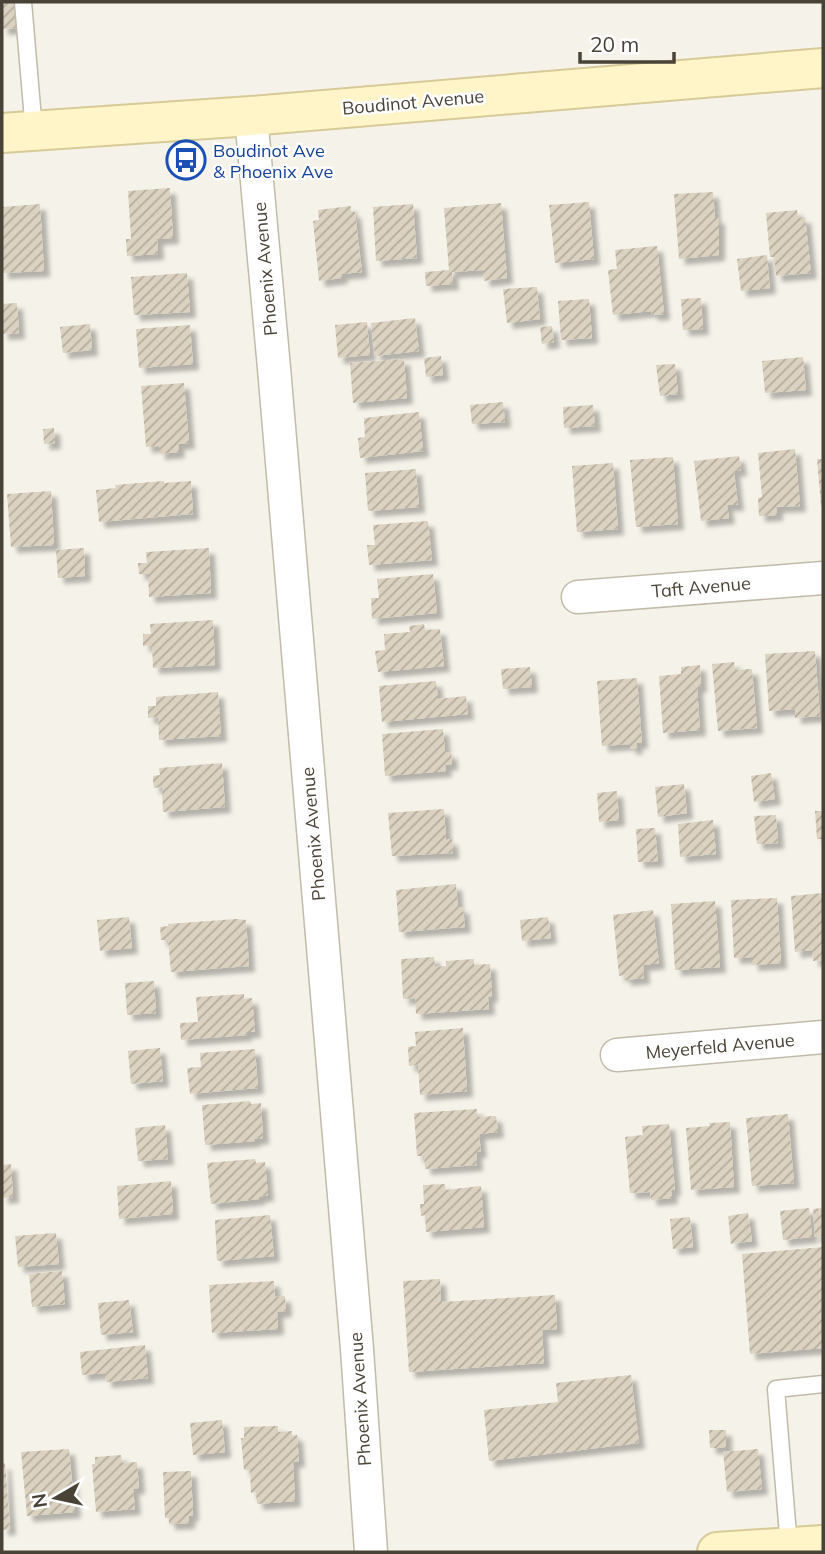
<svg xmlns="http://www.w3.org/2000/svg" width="825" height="1554" viewBox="0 0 825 1554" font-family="Mulish,sans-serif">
<defs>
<pattern id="building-hatch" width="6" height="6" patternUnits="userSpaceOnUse" patternTransform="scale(1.75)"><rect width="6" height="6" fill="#dbd2c0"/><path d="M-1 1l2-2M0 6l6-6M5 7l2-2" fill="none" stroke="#b4ac9d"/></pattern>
<filter id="shadow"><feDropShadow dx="6" dy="6" stdDeviation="2" flood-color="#0004"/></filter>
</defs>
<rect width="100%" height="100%" fill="#f5f2e9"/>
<!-- building -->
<path fill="url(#building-hatch)" filter="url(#shadow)" d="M2 2H16L18 28 2 29Z
M170 188 173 238 157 239 158 254 127 256 126 239H131L128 191Z
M713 192 715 218H719V255L679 259 674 194Z
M589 202 594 259 555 263 549 205Z
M501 203 507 278 484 281 483 270 452 272 453 284 426 286 425 272 449 270 444 208Z
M40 204 44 271 2 273V207Z
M413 204 417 258 376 261 373 207Z
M351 206V212H355L362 272 341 274 342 278 319 281 313 221 319 220 318 210Z
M797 210 798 218 805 217 811 273 776 276 774 257H770L766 213Z
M657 246 664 314 652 315 651 311 613 315 608 270 617 269 615 250Z
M767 255 770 288 741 291 737 259Z
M187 273 190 312 134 315 131 277Z
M537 287 540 319 507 323 503 289Z
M701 298 703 329 683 330 681 299Z
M589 299 592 338 561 340 558 301Z
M17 303 19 333 2 334V304Z
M415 318 419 351 375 356 371 323Z
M367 322 370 355 338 358 335 325Z
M90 324 92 350 63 353 60 327Z
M190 325 193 364 139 368 136 329Z
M552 326 554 342 542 344 540 327Z
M441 356 443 375 426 377 424 358Z
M803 357 806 390 765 393 762 361Z
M404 359 407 398 353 403 350 363Z
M675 364 678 394 660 396 656 365Z
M184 383 189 443 178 444 179 452 159 454V446L146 447 141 386Z
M503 402 505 422 472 424 470 405Z
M593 405 595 426 564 428 563 407Z
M419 412 423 451 360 458 358 438 365 437 364 418Z
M54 428 55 443 44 444 43 429Z
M795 449 800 506 777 507V515L759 516 758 498 762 497 758 453Z
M739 456 741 470 734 471 738 505H727L729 518 701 521 694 461Z
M673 457 678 524 636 527 630 460Z
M817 459H823V506H821Z
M613 463 618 529 577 532 572 466Z
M416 469 419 507 368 511 365 473Z
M164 481V483L191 481 193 514 99 522 96 490 116 488 115 485Z
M51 491 54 545 11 547 7 494Z
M428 521 432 560 369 565 367 545H375L373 525Z
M84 548 85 576 58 578 56 550Z
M209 548 211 593 149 597 148 574H139L138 563H147L146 552Z
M433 574 437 613 372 619 371 598H379L377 579Z
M213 620 215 665 153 668 152 645 143 646V634H151L150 624Z
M424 624 425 630 440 629 444 666 378 672 375 651 385 650 384 634 410 632 409 626Z
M815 651 820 716 795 718V709L769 711 765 654Z
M734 662 735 670 752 669 757 728 718 731 712 664Z
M700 665 701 686 697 687 700 730 663 733 659 676 681 674V667Z
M530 667 532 687 503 689 501 669Z
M637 678 642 743H636L637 748 630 749V744L602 746 597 681Z
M436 681 438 699 466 696 468 714 382 722 379 686Z
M218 692 221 736 159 740 158 717 148 718V706H156V697Z
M443 729 445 753 451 752 452 764 445 765 446 771 385 776 382 734Z
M222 763 225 807 163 812 162 787 154 788 153 780V776L160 775 159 768Z
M771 773 775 799 754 802 751 776Z
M684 784 687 813 658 817 655 787Z
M617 791 619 820 599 822 597 793Z
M444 809 446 840 452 839 453 853 392 856 388 813Z
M815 811H823V839H817Z
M776 815 778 843 757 844 754 816Z
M713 820 716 854 680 857 678 824Z
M655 828 658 861 638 862 636 829Z
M456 884 458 908 463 907 465 927 399 932 396 890Z
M823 893V960L813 961 812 950 795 952 791 896Z
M777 898 781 963 752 965V957L734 958 731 900Z
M715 901 720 967 675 970 671 904Z
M653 910 659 963 643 965 644 978 625 980V975L619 976 613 915Z
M129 917 132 948 100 951 97 920Z
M548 917 551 938 522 941 520 920Z
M236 919 246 920 249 966 171 972 168 940H161L160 927 169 926 168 924Z
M434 957 435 967 446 966V961L474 959V965L490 964 492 996 488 997 489 1009 416 1014 415 998 403 999 401 959Z
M154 981 156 1013 127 1015 125 983Z
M244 994V999L252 998 255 1032H246L247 1035 181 1040 180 1023 198 1022 196 997Z
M463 1028 467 1091 420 1095 418 1065 409 1066 408 1047 416 1046 415 1032Z
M160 1048 163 1081 131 1084 128 1051Z
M255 1049 258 1088 190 1094 187 1068 201 1067 200 1053Z
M250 1101 251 1104 261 1103 263 1138 254 1139 255 1141 205 1145 202 1105Z
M477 1109V1117L496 1116 498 1132 479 1134 481 1152H476L477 1165 425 1169 424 1156H417L414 1113Z
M788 1114 794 1183 752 1186 746 1118Z
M730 1122 734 1187 691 1190 686 1128 710 1126 709 1123Z
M669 1124 675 1190H671L672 1198 651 1200 650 1192 630 1193 625 1137 643 1135 642 1126Z
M165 1125 168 1159 138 1161 135 1128Z
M255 1159 256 1163 265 1162 268 1195 259 1197V1199L211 1204 207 1163Z
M11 1164 13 1197 2 1198V1165Z
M171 1181 173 1214 119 1219 117 1186Z
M445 1184V1190L481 1186 484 1227 426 1232 425 1215 421 1216 420 1204H424L423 1185Z
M809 1208 812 1237 783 1240 780 1211Z
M823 1208V1236L815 1237 813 1209Z
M748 1213 752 1241 731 1244 728 1216Z
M270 1215 274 1256 217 1261 215 1220Z
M690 1217 693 1247 673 1249 670 1219Z
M56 1233 59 1264 18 1267 15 1236Z
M823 1247V1348L750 1354 742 1254Z
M62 1271 65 1304 32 1307 29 1274Z
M440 1279 441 1302 555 1295 557 1329 542 1330 544 1363 409 1372 403 1281Z
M274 1281 275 1297 285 1296 286 1311 277 1312 278 1329 212 1333 209 1285Z
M129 1300 133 1332 101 1335 98 1303Z
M145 1345 148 1378 106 1382 105 1373 82 1375 80 1352Z
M631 1375 639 1443 489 1461 484 1410 558 1402 556 1383Z
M222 1420 225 1452 193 1455 190 1423Z
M278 1426V1432L292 1431V1436L297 1435 299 1461 293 1462 295 1501 257 1504 256 1492 251 1493 250 1470H244L241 1438H244V1427Z
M709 1430H726V1448H710Z
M69 1449 75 1512 27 1516 21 1452Z
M758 1449 762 1489 727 1492 723 1452Z
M121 1455 122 1463 137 1462 139 1488 133 1489 135 1509 96 1512 92 1464H95V1457Z
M5 1463 10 1529 2 1530V1464Z
M191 1471 193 1515 189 1516V1523L169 1524V1518H165L163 1472Z"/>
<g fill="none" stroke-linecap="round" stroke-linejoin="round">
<!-- lane casing -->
<g stroke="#c1bbab" stroke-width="19">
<path id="lane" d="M23 2 34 131
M789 1547 776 1389 823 1384"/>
</g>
<!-- street casing -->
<g stroke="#c1bbab" stroke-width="35">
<path id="street" d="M251 116 274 368 357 1349 371 1552
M578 597 823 578
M617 1055 823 1037"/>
</g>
<!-- secondary casing -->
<g stroke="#d8ca96" stroke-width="42">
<path id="secondary" d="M2 133 251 116 823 68
M717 1552 823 1545"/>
</g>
<!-- lane -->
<use href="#lane" stroke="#fff" stroke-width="16"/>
<!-- street -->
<use href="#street" stroke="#fff" stroke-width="32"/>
<!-- secondary -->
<use href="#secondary" stroke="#fff5c9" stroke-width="38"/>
</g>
<!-- icons -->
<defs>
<g id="bus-ring" transform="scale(2.0125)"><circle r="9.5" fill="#fff" stroke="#1a4fb4" stroke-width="1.5"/><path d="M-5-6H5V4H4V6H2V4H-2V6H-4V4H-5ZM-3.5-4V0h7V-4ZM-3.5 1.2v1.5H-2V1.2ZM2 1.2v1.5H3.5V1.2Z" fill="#1a4fb4"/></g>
</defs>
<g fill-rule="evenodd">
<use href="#bus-ring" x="186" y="160"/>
</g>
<g text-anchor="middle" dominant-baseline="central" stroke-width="5" stroke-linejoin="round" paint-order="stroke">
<!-- street labels -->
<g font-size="18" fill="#494337" stroke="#fff">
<text transform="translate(413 102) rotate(-5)">Boudinot Avenue</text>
<text transform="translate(265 269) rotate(-95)">Phoenix Avenue</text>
<text transform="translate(701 587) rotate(-5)">Taft Avenue</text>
<text transform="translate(313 834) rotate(-95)">Phoenix Avenue</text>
<text transform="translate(720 1046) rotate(-5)">Meyerfeld Avenue</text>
<text transform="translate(360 1399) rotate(-94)">Phoenix Avenue</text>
</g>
<!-- transit labels -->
<g font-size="18" fill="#164399" stroke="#fff" text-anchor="start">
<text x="213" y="150">Boudinot Ave<tspan x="213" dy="21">&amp; Phoenix Ave</tspan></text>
</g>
</g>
<!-- border -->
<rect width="825" height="1554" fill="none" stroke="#494337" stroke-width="7"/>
<!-- north arrow -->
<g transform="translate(56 1498) rotate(261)" stroke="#ffffff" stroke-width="5" paint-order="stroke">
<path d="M0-5L12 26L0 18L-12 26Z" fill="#494337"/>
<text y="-10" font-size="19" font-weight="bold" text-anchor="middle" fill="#494337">N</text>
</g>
<!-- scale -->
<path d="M580 52v10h94v-10" fill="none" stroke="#494337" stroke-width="3.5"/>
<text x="590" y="52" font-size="21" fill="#494337" stroke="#ffffff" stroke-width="5" paint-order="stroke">20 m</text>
</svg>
